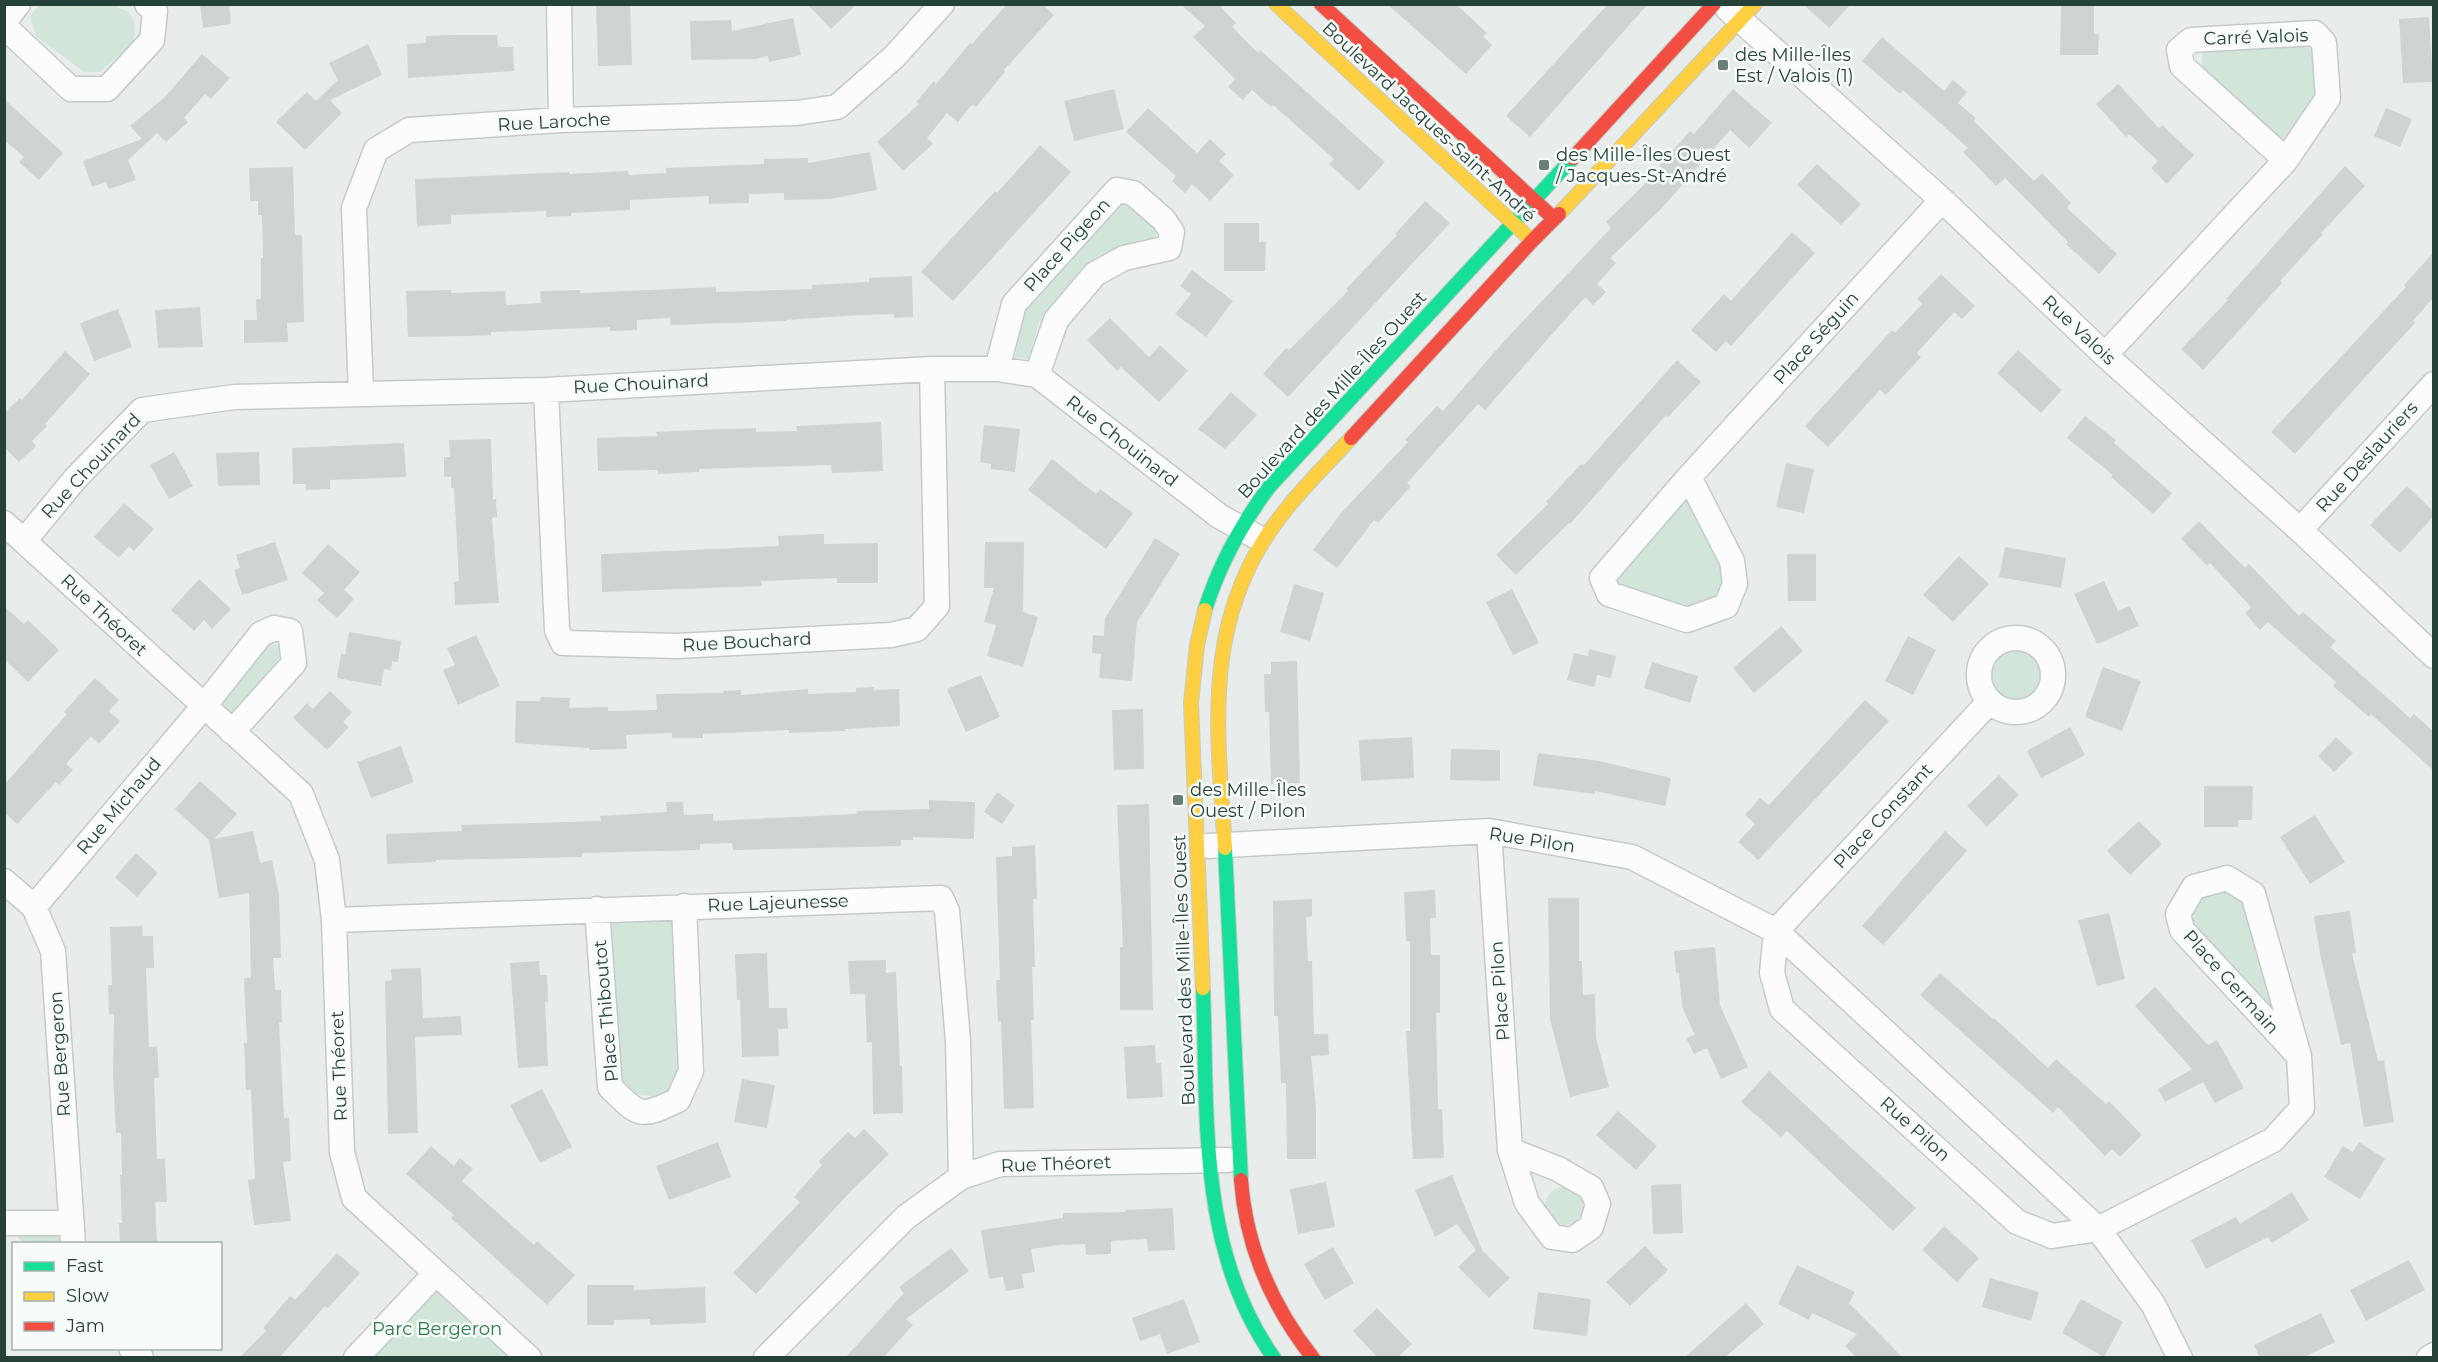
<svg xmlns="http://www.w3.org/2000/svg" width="2438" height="1362" viewBox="0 0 2438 1362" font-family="Montserrat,sans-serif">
<rect width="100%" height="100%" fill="#e8edeb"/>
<!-- green -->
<path fill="#d1e6d8" d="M39 5H113L129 12 135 25 134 41 100 72H84L36 36 30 16Z
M2299 43 2310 49C2315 65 2321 89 2314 105 2309 117 2295 129 2286 138L2273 135 2212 80 2202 65 2203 51Z
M1131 204 1156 228 1155 240 1099 255 1039 323 1029 359 1015 357 1025 307 1116 206Z
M1686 494 1727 566 1723 600 1686 614 1618 590 1612 578Z
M273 643 279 646 281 656 232 717 217 705 265 645Z
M1984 675a32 32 0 1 1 64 0a32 32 0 1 1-64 0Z
M2229 887 2244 900 2281 1025 2189 926 2188 918 2202 893Z
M674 918 682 1067 673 1088 653 1096 626 1093 620 1081 609 921Z
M1545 1206a19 19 0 1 1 38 0a19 19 0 1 1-38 0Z
M9 1229H64L66 1243H24Z
M436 1289 511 1358H374Z"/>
<!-- building -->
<path fill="#cfd4d2" d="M200 4H229L231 24 203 28Z
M596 4H630L632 65 598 66Z
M807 4H857L831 29Z
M1007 4H1042L1054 15 1004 70 1005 72 976 107 972 105 958 122 947 113 927 138 933 144 903 171 877 142 919 104 916 102 934 81 936 84 970 43 972 44Z
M1180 4H1218L1236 23 1232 27 1258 53 1260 50 1385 162 1359 191 1329 164 1334 159 1273 105 1271 107 1252 90 1243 100 1228 87 1235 79 1193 37 1205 26Z
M1387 4H1456L1487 33 1483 36 1492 45 1466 74Z
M1608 4H1648L1530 137 1506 116Z
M1803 4H1851L1829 28Z
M2061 4H2094V34H2099L2098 55H2060Z
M2429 17 2433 82 2403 83 2399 19Z
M793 18 801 55 769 62 768 56 755 59 691 60 690 21 731 20 732 31Z
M453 35H497L498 47H513L514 71 408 78 407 44 426 43V36Z
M1882 37 1944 91 1953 80 1967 92 1958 103 1976 118 1974 121 2034 181 2042 173 2071 203 2067 208 2117 254 2099 274 2066 244 2068 242 2005 178 1996 186 1963 152 1968 148 1903 90 1900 94 1862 61Z
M368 44 382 75 330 100 342 113 305 150 276 122 307 92 316 101 338 80 329 63Z
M202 54 230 78 211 99 205 94 184 118 188 122 166 142 157 133 128 160 136 180 109 189 106 182 92 187 83 161 142 139 130 126 165 97Z
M2118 84 2159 128 2162 125 2194 155 2167 184 2151 168 2158 161 2129 134 2126 137 2096 104Z
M1114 89 1124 129 1074 141 1064 101Z
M1733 89 1772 123 1749 148 1730 130 1663 207 1610 258 1616 263 1597 284 1606 292 1593 305 1585 297 1485 410 1478 404 1407 483 1411 486 1378 523 1374 520 1337 568 1313 550 1341 513 1408 442 1405 440 1437 406 1443 411 1506 339 1611 228 1606 222 1661 168 1659 166 1690 131 1694 134Z
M4 99 63 153 39 180 19 162 24 157 4 140Z
M1148 108 1197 153 1210 139 1226 154 1219 161 1234 175 1210 201 1192 184 1185 193 1172 181 1176 176 1126 132Z
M2386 108 2412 119 2400 147 2374 136Z
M1040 145 1071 172 953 301 921 272 995 191 997 193Z
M870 152 877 190 830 199 784 200V193L749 194V203L709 204V196L630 200V210L571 213V216L546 217V211L451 215V224L417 226 415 179 569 172V174L628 171 629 175 666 173V168L764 164V159L808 158V163Z
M1817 164 1861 204 1841 225 1797 185Z
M2345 166 2365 186 2321 233 2323 234 2280 281 2282 283 2203 370 2181 349 2228 300 2226 299Z
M293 167 295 235H302L304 322 287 323 288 342 244 343V320H257L256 299H261V258H263L262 215H258V201H250L249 168Z
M1425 201 1450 223 1288 397 1263 374 1286 348 1289 350 1348 291 1346 289 1397 235 1395 234Z
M1224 223H1259V242H1266L1265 271H1224Z
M1792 232 1815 253 1731 346 1726 341 1716 352 1691 330 1724 294 1731 301Z
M2433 253V298L2413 321 2415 323 2295 454 2271 432 2406 287 2404 285Z
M1192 270 1233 301 1206 337 1175 314 1191 294 1180 286Z
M1941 274 1975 306 1962 319 1954 312 1917 353 1921 357 1886 395 1880 390 1828 447 1805 426 1892 330 1895 333 1922 304 1917 299Z
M912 276 913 317 894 318V314L860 315 786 320V321L671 325 670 318 637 320V330L610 331V327L491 332V335L467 336 408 337 406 291 451 290V293L505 291 506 305 541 303 540 291 580 290V293L716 287V292L812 289V285L869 282V278Z
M200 307 203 347 158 348 155 310Z
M118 309 132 347 94 361 80 323Z
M1110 318 1149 357 1160 345 1188 371 1159 402 1121 367 1117 371 1087 340Z
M2018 350 2062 390 2041 413 1997 373Z
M65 351 90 374 45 424 47 426 32 441 36 446 19 462 4 447V413L20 398 22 400Z
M1677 360 1701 382 1668 417 1666 415 1570 524 1569 523 1516 575 1496 555 1548 504 1546 502 1581 464 1584 465Z
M1231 392 1257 415 1225 449 1198 429Z
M2085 416 2116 440 2114 443 2172 493 2153 514 2111 477 2113 475 2067 438Z
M881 422 883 471 832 473 831 465 699 469V472L658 474V470L598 471 597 438 657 436 656 432 697 430 756 428V432L797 431 796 426Z
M984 425 1020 429 1015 472 991 469V464L980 462Z
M491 439 493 499H496L497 517 492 518 499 603 455 605 454 582 459 581 454 488H451V477H444V457H450L449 440Z
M404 443 406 477 330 480V489L306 490V484H293L292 448Z
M174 452 193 486 169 499 150 465Z
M259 452 260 485 218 486 216 453Z
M1052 459 1096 494 1100 489 1133 513 1106 549 1028 490Z
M1786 463 1814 469 1804 513 1776 507Z
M2407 486 2433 511V517L2400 553 2370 525Z
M124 503 154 529 134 551 129 546 119 558 94 537Z
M2199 521 2245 568 2249 564 2299 616 2303 612 2336 641 2330 647 2410 718 2414 714 2433 731V770L2371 714 2369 717 2333 686 2336 682 2268 622 2260 630 2245 613 2251 607 2210 563 2207 566 2181 539Z
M824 534V544L878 543V583H837V578L761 581 762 586 602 592 601 554 779 546 778 536Z
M1155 538 1180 554 1137 622 1132 681 1099 678 1101 654 1092 653 1093 635 1104 636 1105 618Z
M275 542 288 580 242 595 234 570 240 568 236 555Z
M985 542H1024L1023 612 1038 617 1023 667 987 656 996 625 984 622 994 588H984Z
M328 544 360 572 344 590 354 599 337 618 317 600 324 593 302 573Z
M2005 547 2066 558 2061 588 1999 577Z
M1787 554H1816V601H1788Z
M1959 556 1989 584 1953 622 1923 595Z
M199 579 231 609 212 629 204 620 194 631 171 610Z
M2104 581 2118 611 2130 606 2139 626 2097 644 2074 594Z
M1294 584 1324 593 1310 641 1280 632Z
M1512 589 1539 643 1513 655 1486 602Z
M4 606 24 624 28 620 59 650 28 682 4 659Z
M1781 626 1803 651 1754 693 1733 668Z
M349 632 401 641 398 662 392 661 391 670 384 669 381 686 337 678 341 654 345 655Z
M476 635 500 686 458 705 443 670 455 665 447 648Z
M1908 636 1936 650 1913 695 1885 681Z
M1589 649 1616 656 1611 678 1597 675 1594 687 1567 680 1574 653 1588 656Z
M1297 661 1300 783 1271 784 1269 712H1265L1264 674H1271V662Z
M1652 662 1698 676 1690 703 1644 688Z
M2103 667 2141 681 2122 731 2085 717Z
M981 675 1000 717 966 732 947 689Z
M95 678 119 700 109 711 120 721 99 744 91 736 66 764 73 770 59 785 56 782 17 824 4 812V785L67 714 64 712Z
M874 687V690L899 689 900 726 845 729V731L789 733V730L703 734V738H672V733L626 735 627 749 589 750V748L515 743 516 701H540L541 697 570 698 569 708 608 707V711L657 710 656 694 724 693 723 691 741 690V695L808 689V694L856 692V688Z
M330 691 352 712 343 722 349 727 327 750 293 718 307 703 313 709Z
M1865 700 1889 721 1758 860 1738 842 1755 824 1745 815 1760 798 1769 805Z
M1143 709 1144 769 1114 770 1112 710Z
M2070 727 2085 755 2041 778 2027 751Z
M1412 737 1414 778 1361 781 1359 740Z
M2336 737 2353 753 2334 772 2318 756Z
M401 746 414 782 371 798 357 762Z
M1451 749 1500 750V781L1450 780Z
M1538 753 1599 761 1671 778 1665 806 1595 791V794L1533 786Z
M1999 775 2019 795 1987 827 1967 806Z
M200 781 237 814 214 839 253 831 260 863 272 860 279 894 281 958H273L275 990H281L282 1022 279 1023 284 1118H289L291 1161 283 1162 291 1221 254 1225 248 1180 255 1179 251 1090H246L244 1043H247L244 978H251L249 893 219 898 209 840 175 809Z
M2204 786H2253L2252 820H2238V827H2204Z
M997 792 1015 805 1002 824 984 812Z
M929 800 975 802 974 839 913 837V840H901V846L733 850 732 843 700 844V850L582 853V857L436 860V862L387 864 386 834 462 831 461 825 601 821 600 816 667 812 666 802H683L684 815 713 814V821L857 814V811L929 809Z
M1149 804 1153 1010H1120V947H1123L1117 805Z
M2315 815 2345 862 2310 884 2280 837Z
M2139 821 2162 844 2130 875 2107 851Z
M1945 831 1967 851 1883 945 1862 926Z
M1035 845 1037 899H1033L1035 967H1032L1034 1020H1031L1034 1108 1004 1109 1001 1021 998 1022 996 980H1000L996 857 1012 856V847Z
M136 853 158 873 137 897 115 877Z
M1435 890 1436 918H1430L1431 955H1440V1013H1436L1438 1109H1442L1444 1158 1413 1159 1406 1031H1410V941H1406L1404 892Z
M1548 898H1579V961H1582L1583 995 1595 994 1596 1038 1609 1087 1570 1097 1550 1019Z
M1312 899V916L1306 917 1308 961H1312L1314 1034H1328L1329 1055 1311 1056 1316 1108V1159H1287L1286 1083H1281L1278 1016H1274L1273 901Z
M2350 911 2356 953 2352 954 2378 1061 2384 1060 2394 1122 2364 1127 2350 1043 2341 1045 2320 954 2314 916Z
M2109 913 2125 979 2097 986 2078 920Z
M142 926 143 936H153L154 968H146L149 1047H157L159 1078H154L157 1159H165L167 1202H155L157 1244H120L119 1223H122L120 1175H122L121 1133H116L113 1076 114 1014H109L108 985H112L110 927Z
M1715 947 1720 1005 1748 1067 1721 1079 1707 1048 1694 1054 1686 1038 1695 1035 1682 1007 1679 973H1676L1674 951Z
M767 953 769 1008H787L788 1029H778L779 1056 742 1057 740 1000H737L735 954Z
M886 960V973L896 972 900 1066H902L903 1113 873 1114 872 1042 867 1043 865 994H850L848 961Z
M539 961 540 975H547L548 1002H545L548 1066 518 1068 510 963Z
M421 968 423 1018 461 1016 462 1035 415 1037 418 1133 388 1134 385 981 392 980 391 969Z
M1940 973 1993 1019 1994 1018 2048 1068 2056 1059 2106 1104 2109 1101 2142 1135 2120 1157 2112 1149 2105 1156 2058 1107 2053 1113 1920 995Z
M2155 987 2208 1045 2217 1040 2244 1088 2215 1103 2203 1082 2165 1102 2158 1089 2192 1069 2135 1006Z
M1155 1045 1156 1063H1161L1163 1097 1127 1099 1124 1047Z
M1769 1071 1916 1208 1893 1231 1787 1131 1781 1137 1741 1102Z
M742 1079 775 1085 767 1128 734 1122Z
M542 1089 572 1147 540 1163 510 1105Z
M1618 1111 1657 1146 1636 1170 1596 1135Z
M864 1129 889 1154 850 1192 756 1294 733 1273 800 1202 794 1197 822 1165 819 1161 848 1132 855 1138Z
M718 1142 731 1177 669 1200 656 1166Z
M2359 1142 2385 1159 2360 1199 2324 1177 2343 1146 2353 1152Z
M431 1146 454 1166 460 1158 473 1169 462 1181 534 1245 537 1241 575 1275 547 1305 451 1218 454 1215 406 1174Z
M1452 1175 1482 1250 1510 1278 1489 1298 1458 1267 1476 1250 1457 1224 1435 1237 1415 1190Z
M1326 1182 1335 1227 1298 1234 1290 1189Z
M1681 1184 1683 1233 1653 1234 1651 1185Z
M2292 1192 2309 1220 2272 1243 2268 1237 2206 1269 2191 1240 2236 1217 2240 1224Z
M1173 1208 1175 1250 1148 1251 1147 1239 1111 1241V1254L1086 1255 1085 1244 1060 1245 1031 1249 1035 1272 1022 1274 1024 1288 1006 1291 1003 1277 989 1279 981 1230 1063 1218V1213L1125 1212V1210Z
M1944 1226 1979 1258 1957 1282 1922 1250Z
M1645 1246 1668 1270 1630 1306 1606 1282Z
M1333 1247 1354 1283 1325 1300 1304 1264Z
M951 1248 969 1271 906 1319 913 1325 883 1358H845L904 1293 899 1287Z
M337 1253 360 1273 328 1308 325 1306 279 1358H239L266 1331 263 1328 290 1296 295 1300Z
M2409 1260 2425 1290 2366 1321 2350 1290Z
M1797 1265 1855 1292 1849 1303 1903 1358H1857L1845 1346 1857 1334 1812 1313 1809 1320 1778 1304Z
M1990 1278 2039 1292 2031 1321 1982 1307Z
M587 1285H634V1290L705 1287 706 1323 650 1325V1319L614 1320V1325H587Z
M1538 1292 1591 1299 1587 1336 1533 1329Z
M1184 1299 1200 1342 1167 1354 1160 1334 1140 1341 1132 1318Z
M2081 1299 2123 1322 2104 1357 2062 1333Z
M1746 1303 1764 1324 1724 1358H1684Z
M1377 1308 1412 1344 1397 1358H1378L1353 1331Z
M2321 1313 2335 1342 2302 1358H2260L2254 1345Z"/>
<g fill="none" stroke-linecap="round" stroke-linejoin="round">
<!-- street casing -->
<g stroke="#c5cac8" stroke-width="27">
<path id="street" d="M559 4 561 120
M1728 9 1942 200 2105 355 2300 530 2434 656
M4 22 18 4
M4 26 71 89H107L152 40 155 11 147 4
M2105 355 2286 160 2328 98 2324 43 2315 33 2191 40 2179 50 2182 66 2286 160
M997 369 1014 304 1117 190 1133 193 1163 219 1172 232 1169 248 1124 258 1095 274 1056 320 1037 375
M546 390 557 630 563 643 677 646 891 635 917 629 937 606 932 369
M361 394 354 208 376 150 409 130 561 120 797 113 837 107 894 57 942 4
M1689 477 1732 561 1735 584 1726 606 1687 620 1609 594 1602 578 1689 477 1942 200
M4 523 301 794 327 860 334 920 342 1152 354 1198 529 1358
M2300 530 2434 384
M24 541 75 479 142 410 234 397 546 390 932 369H997L1037 375 1219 516 1255 536
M1979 675a37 37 0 1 1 74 0a37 37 0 1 1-74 0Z
M1990 701 1776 931 1772 973 1782 1009 2017 1222 2052 1236 2098 1229 2273 1140 2302 1108 2299 1056 2253 894 2227 878 2194 887 2178 914 2182 930 2299 1056
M1489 831 1510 1150 1527 1203 1552 1237 1572 1240 1591 1227 1598 1204 1591 1188 1558 1169 1510 1150
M1208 846 1489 831 1632 857 1776 931 2098 1229 2153 1304 2180 1358
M4 881 34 907 53 951 73 1244
M34 907 204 706 261 634 274 628 290 631 294 663 232 732
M597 909 610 1087C640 1117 640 1118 678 1100L691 1071 684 906
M334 920 941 898 947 911 958 1041 961 1177
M4 1223H71
M131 1348 141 1358
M356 1358 436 1273
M766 1358 906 1217 961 1177 1000 1164 1227 1160
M2429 1358 2434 1355"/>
</g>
<!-- fast casing -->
<g stroke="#c3cbc8" stroke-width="16">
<path id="fast" d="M1205 610C1219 565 1241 525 1269 487L1573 158
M1225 848 1241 1180
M1203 988C1208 1114 1197 1250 1274 1358"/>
</g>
<!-- slow casing -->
<g stroke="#c3cbc8" stroke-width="16">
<path id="slow" d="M1276 4 1528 237
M1559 214 1755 4
M1225 848C1217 726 1201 615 1284 512 1304 486 1329 462 1351 438
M1203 988 1191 703 1197 645 1205 610"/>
</g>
<!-- jam casing -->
<g stroke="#c3cbc8" stroke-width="16">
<path id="jam" d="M1321 4 1549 214
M1573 158 1714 4
M1351 438 1532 241 1559 214
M1241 1180C1246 1246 1272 1306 1313 1358"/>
</g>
<!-- street -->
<use href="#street" stroke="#fcfcfc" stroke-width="24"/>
<!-- fast -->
<use href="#fast" stroke="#16e098" stroke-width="14"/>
<!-- slow -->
<use href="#slow" stroke="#ffcf43" stroke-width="14"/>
<!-- jam -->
<use href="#jam" stroke="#f24e42" stroke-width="14"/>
</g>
<!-- markers -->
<g fill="#697e78" stroke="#f7fbf9" stroke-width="2">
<rect x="1717" y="59" width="12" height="12" rx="3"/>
<rect x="1538" y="159" width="12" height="12" rx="3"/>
<rect x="1172" y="794" width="12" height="12" rx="3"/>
</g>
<g text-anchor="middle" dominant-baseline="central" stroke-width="5" stroke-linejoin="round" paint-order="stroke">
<!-- street labels -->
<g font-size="18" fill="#24423a" stroke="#f7fbf9">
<text transform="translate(2256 37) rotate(-2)">Carré Valois</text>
<text transform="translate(554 122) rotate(-3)">Rue Laroche</text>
<text transform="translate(1429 122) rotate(43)">Boulevard Jacques-Saint-André</text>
<text transform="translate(1067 245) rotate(-48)">Place Pigeon</text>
<text transform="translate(2079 330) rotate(43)">Rue Valois</text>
<text transform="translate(1816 338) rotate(-48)">Place Séguin</text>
<text transform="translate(641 384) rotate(-3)">Rue Chouinard</text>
<text transform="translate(1332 395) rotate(-48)">Boulevard des Mille-Îles Ouest</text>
<text transform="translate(1122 441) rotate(38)">Rue Chouinard</text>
<text transform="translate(2367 457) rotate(-48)">Rue Deslauriers</text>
<text transform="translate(91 466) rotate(-47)">Rue Chouinard</text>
<text transform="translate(104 615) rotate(43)">Rue Théoret</text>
<text transform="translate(747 642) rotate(-3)">Rue Bouchard</text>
<text transform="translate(119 806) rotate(-50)">Rue Michaud</text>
<text transform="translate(1883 816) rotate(-47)">Place Constant</text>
<text transform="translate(1532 840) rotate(9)">Rue Pilon</text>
<text transform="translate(778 903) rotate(-2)">Rue Lajeunesse</text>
<text transform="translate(1184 970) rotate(-92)">Boulevard des Mille-Îles Ouest</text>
<text transform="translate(2231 982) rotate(48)">Place Germain</text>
<text transform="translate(1500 991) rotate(-94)">Place Pilon</text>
<text transform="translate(606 1011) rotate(-95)">Place Thiboutot</text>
<text transform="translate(60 1054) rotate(-94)">Rue Bergeron</text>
<text transform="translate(339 1066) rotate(-92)">Rue Théoret</text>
<text transform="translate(1915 1129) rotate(42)">Rue Pilon</text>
<text transform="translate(1056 1164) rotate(-2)">Rue Théoret</text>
</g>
<!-- poi labels -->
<g font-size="18" fill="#24423a" stroke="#f7fbf9" text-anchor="start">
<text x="1735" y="55">des Mille-Îles<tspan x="1735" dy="21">Est / Valois (1)</tspan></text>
<text x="1556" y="155">des Mille-Îles Ouest<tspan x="1556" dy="21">/ Jacques-St-André</tspan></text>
<text x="1190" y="790">des Mille-Îles<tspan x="1190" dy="21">Ouest / Pilon</tspan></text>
</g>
<!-- park labels -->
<g font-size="18" fill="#2d7a4b" stroke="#f7fbf9">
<text x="437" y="1329">Parc Bergeron</text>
</g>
</g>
<!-- border -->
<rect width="2438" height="1362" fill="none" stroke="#24423a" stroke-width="12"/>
<!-- legend -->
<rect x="12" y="1242" width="210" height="108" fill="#f7fbf9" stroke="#a3b1ad" stroke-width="1.5"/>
<rect x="24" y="1262" width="30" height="9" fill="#16e098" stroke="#a3b1ad" stroke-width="1.5"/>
<text x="66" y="1272" font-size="18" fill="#24423a">Fast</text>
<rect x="24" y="1292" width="30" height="9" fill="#ffcf43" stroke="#a3b1ad" stroke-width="1.5"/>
<text x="66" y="1302" font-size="18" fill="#24423a">Slow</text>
<rect x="24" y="1322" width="30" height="9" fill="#f24e42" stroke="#a3b1ad" stroke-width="1.5"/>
<text x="66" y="1332" font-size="18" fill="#24423a">Jam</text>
</svg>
